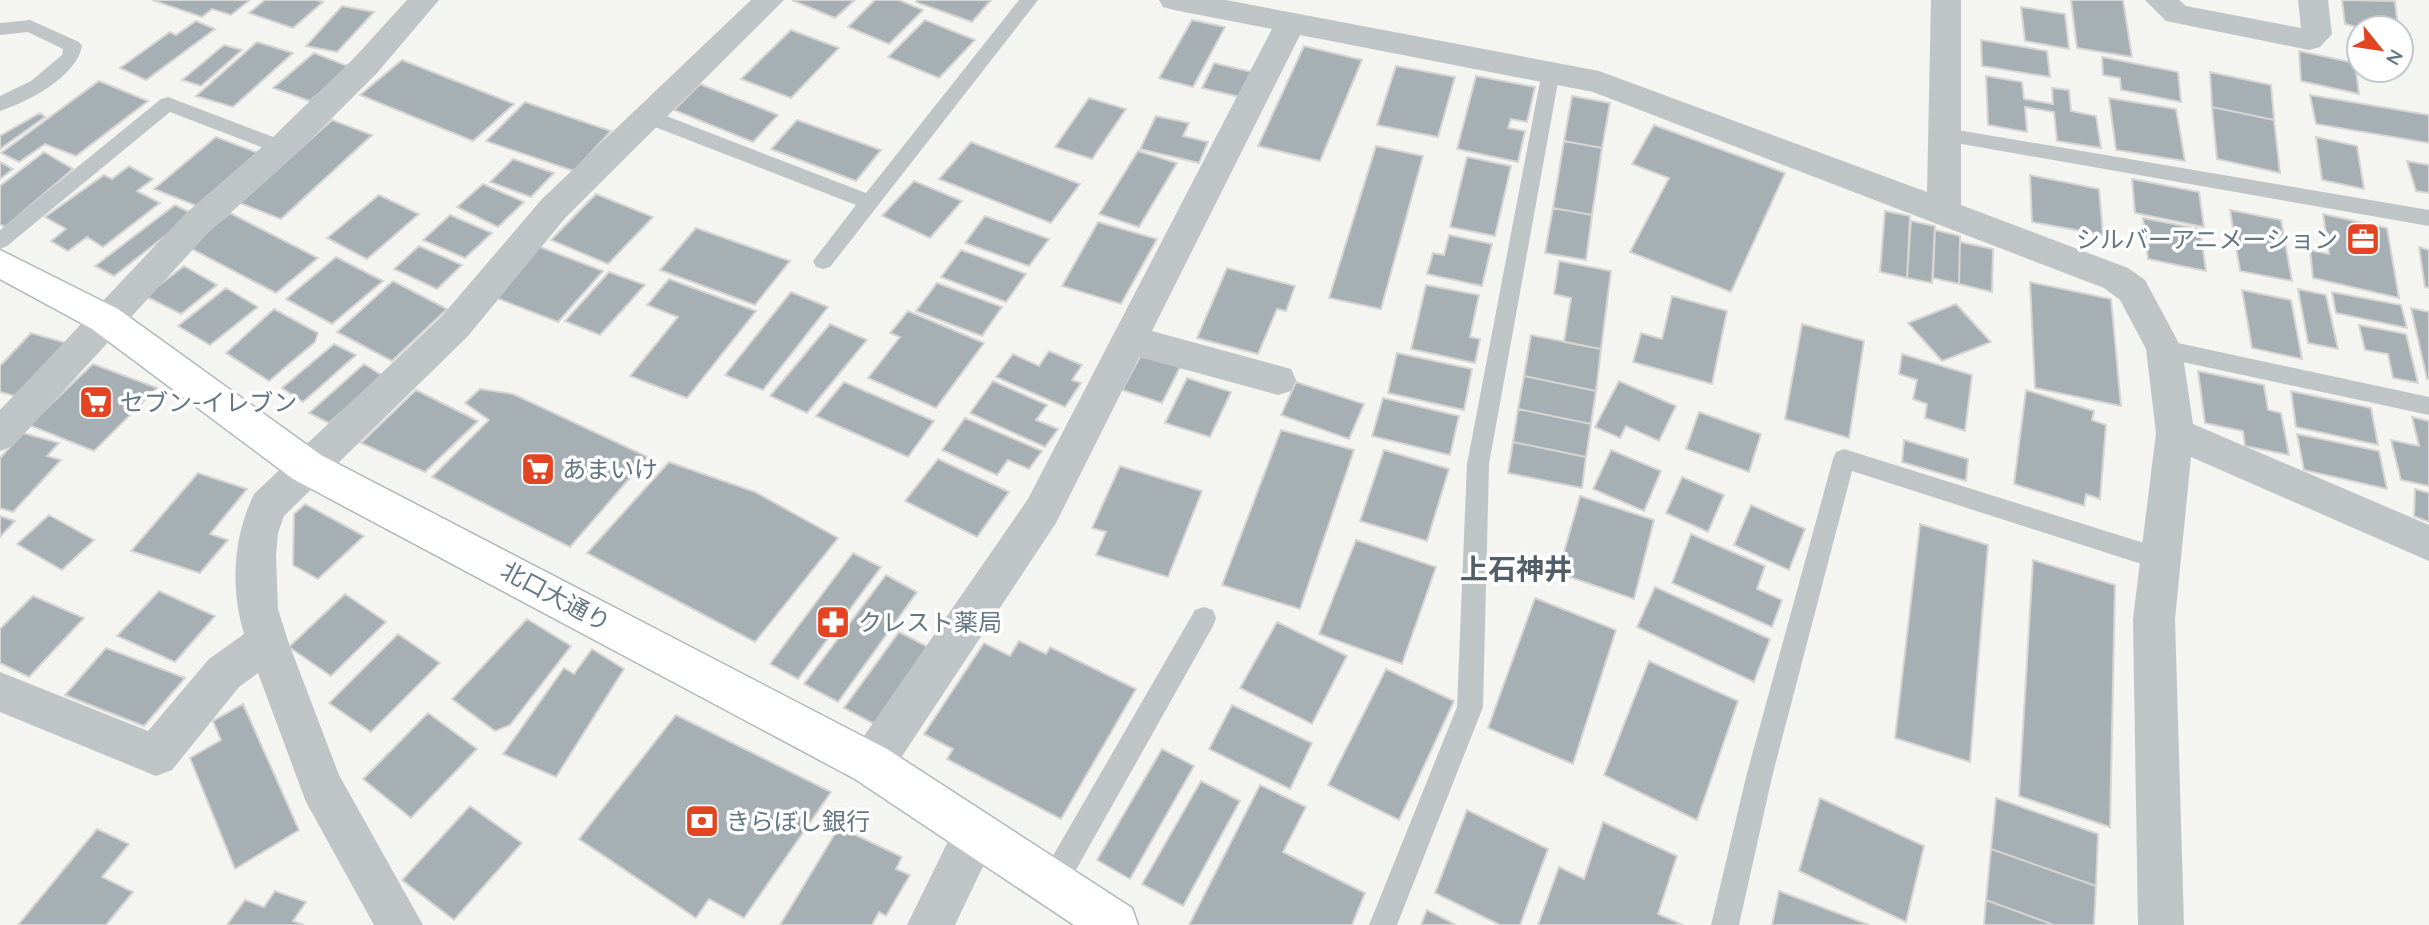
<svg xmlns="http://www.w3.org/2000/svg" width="2429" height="925" viewBox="0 0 2429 925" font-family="Quicksand,'Noto Sans JP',sans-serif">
<rect width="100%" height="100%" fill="#f4f4f0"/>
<!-- building -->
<path fill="#a6afb3" stroke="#d6d5d3" stroke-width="2" d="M152 0H250L231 15 212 9 202 17Z
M265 0H316L323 2 293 28 249 13Z
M792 0H855L835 18Z
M875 0H899L923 10 889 44 848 27Z
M918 0H991L972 22 916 2Z
M2071 0H2123L2132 57 2077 48Z
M2342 0 2395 1 2398 28H2360L2345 24Z
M342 6 374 12 337 52 306 46Z
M2021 7 2065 14 2069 49 2025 41Z
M925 20 975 40 939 78 888 57Z
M1192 20 1225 27 1193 87 1159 78Z
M196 21 215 29 146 80 120 68 170 32 176 35Z
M791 30 839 48 791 98 741 79Z
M1981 40 2047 51 2050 77 1982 66Z
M257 42 293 53 233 107 196 96Z
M224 45 242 50 201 86 182 80Z
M1304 46 1362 60 1320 161 1258 146Z
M2299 51 2355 63 2359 94 2301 81Z
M314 53 350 67 310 101 273 88Z
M2102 57 2178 72 2181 102 2121 90 2120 78 2103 75Z
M402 60 514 104 473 141 360 95Z
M1214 63 1252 72 1240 97 1202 88Z
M1396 66 1455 77 1438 137 1377 125Z
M2210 72 2271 85 2274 120 2212 107Z
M1476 76 1535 87 1527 122 1511 119 1508 128 1525 131 1518 162 1457 149Z
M1986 76 2022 82 2024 99 2053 104 2052 88 2069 90 2071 111 2096 116 2101 148 2057 141 2054 112 2025 107 2027 132 1988 125Z
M99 81 148 101 76 156 45 144 19 162 1 153Z
M700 84 778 115 753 142 674 110Z
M2310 95 2429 115V143L2316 124Z
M1572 96 1610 103 1602 148 1564 141Z
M1089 98 1126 109 1092 159 1055 147Z
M2109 98 2176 109 2185 161 2116 150Z
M525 102 611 131 574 171 486 141Z
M2212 107 2274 120 2280 173 2217 159Z
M40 113 45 117 0 149V136Z
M1156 116 1189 123 1183 136 1208 142 1199 163 1140 149Z
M332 120 372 135 281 219 240 203Z
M797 120 881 150 856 181 771 149Z
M1654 125 1785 173 1731 292 1630 252 1669 178 1632 164Z
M216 137 258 153 197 206 154 189Z
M2316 137 2357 146 2364 189 2322 180Z
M1564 141 1602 148 1592 215 1553 208Z
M971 142 1080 184 1051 223 939 179Z
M1376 146 1423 156 1381 309 1329 298Z
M1138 151 1177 163 1139 227 1099 214Z
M44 152 73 169 5 227 0 224V186Z
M1467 157 1511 166 1495 236 1450 227Z
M513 159 554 173 531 197 490 182Z
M2407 161 2429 165V193L2416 191Z
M0 162 13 169 0 179Z
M129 166 153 179 137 191 160 203 103 247 87 237 68 251 51 241 66 229 45 217 104 175 112 179Z
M2030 175 2099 189 2103 235 2032 222Z
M2132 179 2199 192 2204 227 2135 213Z
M914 181 962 201 930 238 882 216Z
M483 184 524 202 498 227 457 207Z
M596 194 653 217 608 264 551 240Z
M379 195 419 214 367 259 327 238Z
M175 205 193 214 114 276 95 266Z
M1553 208 1592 215 1586 260 1545 253Z
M2230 210 2281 220 2292 281 2240 271Z
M1885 211 1910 216 1907 278 1880 272Z
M230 213 318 258 276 293 188 247Z
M2323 214 2387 228 2399 298 2313 278 2310 250 2329 254Z
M450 215 492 233 465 258 423 240Z
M985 216 1049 239 1029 266 965 243Z
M2143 218 2200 229 2206 271 2148 259Z
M1911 221 1935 226 1932 283 1907 278Z
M1098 222 1157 239 1121 304 1062 286Z
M696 228 790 261 755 305 660 270Z
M1935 230 1960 236 1959 284 1933 278Z
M1449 235 1492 244 1482 286 1427 274 1433 253 1444 255Z
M1960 242 1993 249 1992 292 1959 284Z
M419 246 462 265 437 289 394 269Z
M540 247 603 271 558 322 494 297Z
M2419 247 2429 250V288L2425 287Z
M961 250 1026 274 1006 302 941 277Z
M336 257 383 281 332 324 286 299Z
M1559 261 1611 271 1601 349 1564 342 1571 298 1554 294Z
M184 266 217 285 181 314 145 296Z
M1227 268 1295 286 1286 311 1277 309 1258 354 1197 338Z
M609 272 645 285 600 335 565 321Z
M669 279 756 311 687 398 630 376 678 317 647 305Z
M393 281 447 309 392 361 337 332Z
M2030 282 2111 299 2121 406 2035 388Z
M937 283 1002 307 982 336 916 311Z
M1426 285 1479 295 1470 337 1480 339 1475 363 1411 349Z
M226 288 258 307 210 345 178 326Z
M2298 289 2326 295 2338 349 2308 343Z
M2242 290 2291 300 2302 359 2252 348Z
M791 292 828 307 763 390 725 375Z
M2332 292 2401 305 2407 328 2336 313Z
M1672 296 1727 311 1712 384 1633 362 1641 333 1662 339Z
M1956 304 1991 342 1942 361 1908 323Z
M2411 308 2429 312V379H2427Z
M274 309 318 333 315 342 269 381 226 353Z
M908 311 984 343 936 408 868 378 900 337 890 333Z
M830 324 867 340 807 413 770 396Z
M1802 324 1864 341 1849 438 1785 419Z
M2359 325 2406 334 2418 383 2393 378 2388 354 2365 350Z
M31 333 66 343 15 396 0 392V366Z
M1531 335 1601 349 1596 391 1524 376Z
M334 344 356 355 303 402 282 388Z
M1049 351 1082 365 1072 380 1081 383 1065 407 996 377 1013 354 1039 366Z
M1397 353 1472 369 1464 410 1388 393Z
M1902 354 1972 375 1965 431 1925 418 1927 404 1913 399 1917 380 1899 374Z
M1141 355 1180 367 1162 403 1122 390Z
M93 364 157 388 94 451 29 425Z
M364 364 383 376 329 423 309 413Z
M2198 371 2264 385 2268 410 2281 413 2289 455 2245 446 2243 431 2205 423Z
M1524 376 1596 391 1591 424 1518 409Z
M1187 378 1231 392 1210 437 1165 423Z
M993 381 1047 405 1036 420 1058 429 1045 447 970 413Z
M1619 381 1676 406 1659 441 1626 426 1620 438 1595 427Z
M844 382 934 421 908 457 816 416Z
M1296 382 1364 404 1349 439 1281 415Z
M480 389 513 394 648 457 570 547 432 477 489 420 465 403Z
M416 390 478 421 425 472 361 443Z
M2026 390 2094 411 2092 420 2106 425 2100 499 2086 494 2084 506 2014 484Z
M2291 391 2371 408 2378 445 2296 427Z
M1383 398 1459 416 1450 455 1372 436Z
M1518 409 1591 424 1586 457 1513 442Z
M1699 412 1761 434 1749 472 1686 449Z
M2412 417 2429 421V486L2401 480 2391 440 2419 446Z
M965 418 1042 451 1029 469 1008 460 997 475 942 450Z
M1281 430 1354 450 1300 609 1222 585Z
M23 433 59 443 47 456 61 460 13 512 0 508V458Z
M2297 434 2379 451 2387 489 2304 470Z
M1904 440 1968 459 1966 481 1902 462Z
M1513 442 1586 457 1582 488 1508 473Z
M1384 450 1449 469 1427 541 1360 521Z
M1611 450 1661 471 1644 511 1593 489Z
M938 459 1009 492 977 537 905 501Z
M669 462 755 492 838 538 755 642 587 553Z
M1120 466 1202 491 1168 577 1096 555 1106 532 1092 528Z
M198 473 247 489 210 534 228 540 200 573 131 551Z
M1682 477 1724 495 1708 532 1666 513Z
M2415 489 2429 493V522L2414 516Z
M1580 496 1654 520 1634 599 1558 573Z
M305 504 364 536 318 579 293 565 294 514Z
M1751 505 1805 529 1789 570 1734 545Z
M49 515 94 540 62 570 17 544Z
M0 516 15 521 0 537Z
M1920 524 1988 545 1970 762 1895 738Z
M1691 534 1765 566 1757 589 1782 600 1772 627 1672 583Z
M1356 540 1436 567 1402 664 1319 634Z
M853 553 881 567 798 679 770 664Z
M2033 560 2115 585 2110 827 2019 796Z
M886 575 917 592 838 702 804 684Z
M1655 587 1770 639 1754 682 1637 627Z
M159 591 215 616 175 662 117 636Z
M345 594 386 622 331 676 289 647Z
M33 596 84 618 29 677 0 663V629Z
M1535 598 1616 630 1573 764 1488 728Z
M527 619 571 646 510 725 495 731 452 699Z
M1277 622 1347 656 1312 724 1240 688Z
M899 632 932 649 878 726 844 708Z
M398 634 440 663 371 732 329 703Z
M1019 641 1046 654 1050 647 1136 689 1061 819 947 759 953 749 924 734 984 643 1010 656Z
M106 648 185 678 144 726 65 695Z
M592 649 624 669 556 777 503 754 564 668 574 674Z
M1649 661 1738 701 1697 820 1604 775Z
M1386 669 1454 701 1399 820 1328 785Z
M243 704 299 830 235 869 190 758 221 740 213 721Z
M1232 705 1312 743 1290 789 1209 749Z
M428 713 477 749 411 818 363 779Z
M676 715 831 792 744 918 709 899 696 918 579 839Z
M1162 749 1194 766 1130 879 1097 860Z
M1201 781 1240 801 1183 906 1142 884Z
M1260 785 1306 807 1283 852 1365 893 1352 925H1189Z
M1820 798 1924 846 1906 922 1799 871Z
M1996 798 2098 834 2096 886 1991 849Z
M470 806 522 843 454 920 402 880Z
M1467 810 1548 849 1520 925H1500L1435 893Z
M1603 822 1677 856 1658 914 1683 925H1538L1559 867 1584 879Z
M839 827 902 857 896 869 910 875 886 916 879 912 872 925H780Z
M97 829 129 844 102 877 133 892 106 925H18Z
M1991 849 2096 886 2094 925H2054L1986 900Z
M275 891 306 902 293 921 304 925H227L245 900 264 907Z
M1779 891 1869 925H1772Z
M1986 900 2054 925H1984Z
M1427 910 1456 925H1421Z"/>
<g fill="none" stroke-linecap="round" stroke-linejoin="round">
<!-- secondary casing -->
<g stroke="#b1b7bb" stroke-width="3">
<path id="secondary" d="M0 250 118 309 321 455 887 749 1132 908 1138 925H1074L855 779 293 479 92 329 0 279Z"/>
</g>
<!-- lane -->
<path fill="#bfc4c6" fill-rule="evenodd" d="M1019 0H1038L830 267 823 269 816 267 813 261 856 205 642 122 639 117 642 112H656L866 193Z
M30 20 79 42 82 46C77 76 28 102 0 111V96L31 81 62 55 63 49 28 32 0 35V23Z
M1551 65 1558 66 1560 71 1489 464 1483 707 1397 925H1369L1457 707 1467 464 1542 71 1544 66Z
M168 97 289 143 292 148 289 153 282 155 170 112 7 246 0 249V230L161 99Z
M1946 128 2429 210V226L1939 140 1936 135 1939 130Z
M2164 340 2429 397V415L2164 358 2156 355 2153 349 2156 343Z
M1844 449 2160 548 2168 552 2172 559 2168 566 2160 570 1852 471 1772 777 1739 925H1711L1746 777 1833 459 1836 452Z
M1204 607 1213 610 1216 618 1213 626 1063 893 1053 897 1043 893 1039 883 1043 873 1195 610Z"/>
<!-- street -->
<path fill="#bfc4c6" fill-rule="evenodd" d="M407 0H439L377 73 294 156 209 232 13 446 0 451V410L185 214 270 140 355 57Z
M751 0H784L566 217 468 336 284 516 278 533 276 556 278 609 288 641 339 775 423 925H374L306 802 258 673 239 687 172 770 156 776 0 712V672L148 731 209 659 244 634C230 587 233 538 254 494L442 316 542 199Z
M1159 0H1226L1599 71 1927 192 1931 0H1961V205L2128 268 2145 280 2182 349 2193 424 2429 525V561L2191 457 2175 619 2184 925H2138L2133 619 2156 433 2146 349 2120 300 2104 288 1593 92 1300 35 1152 331 1291 369 1296 380 1291 391 1278 395 1139 357 1056 523 887 779 871 785 855 779 849 764 855 749 1028 499 1272 29 1174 10 1163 7Z
M2145 0H2179L2186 6 2301 28 2298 0H2328L2332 34 2320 47 2309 50 2166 21Z
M976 810 992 817 999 833 955 925H907L960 817Z"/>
<!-- secondary -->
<use href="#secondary" fill="#fff" fill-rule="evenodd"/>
</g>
<!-- icons -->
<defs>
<g id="office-square" transform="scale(1.75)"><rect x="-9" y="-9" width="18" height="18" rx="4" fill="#e34522" stroke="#fff"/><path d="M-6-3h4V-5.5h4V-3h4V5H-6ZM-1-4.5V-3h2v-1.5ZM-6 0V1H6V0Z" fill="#fff"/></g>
<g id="supermarket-square" transform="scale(1.75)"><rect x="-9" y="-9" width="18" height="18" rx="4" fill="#e34522" stroke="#fff"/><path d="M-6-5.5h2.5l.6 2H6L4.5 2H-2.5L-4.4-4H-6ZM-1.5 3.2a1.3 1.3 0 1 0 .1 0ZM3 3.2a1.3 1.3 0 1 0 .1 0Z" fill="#fff"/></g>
<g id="pharmacy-square" transform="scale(1.75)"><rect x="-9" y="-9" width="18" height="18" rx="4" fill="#e34522" stroke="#fff"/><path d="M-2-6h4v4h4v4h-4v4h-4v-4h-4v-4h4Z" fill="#fff"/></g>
<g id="bank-square" transform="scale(1.75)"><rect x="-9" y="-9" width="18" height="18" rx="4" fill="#e34522" stroke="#fff"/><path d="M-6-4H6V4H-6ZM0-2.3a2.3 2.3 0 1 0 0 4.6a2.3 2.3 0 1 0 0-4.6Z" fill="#fff"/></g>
</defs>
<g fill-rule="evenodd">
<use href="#office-square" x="2363" y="239"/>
<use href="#supermarket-square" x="96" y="402"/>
<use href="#supermarket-square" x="538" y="469"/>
<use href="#pharmacy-square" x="833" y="622"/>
<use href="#bank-square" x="702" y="821"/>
</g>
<g text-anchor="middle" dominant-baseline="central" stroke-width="7" stroke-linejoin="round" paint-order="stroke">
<!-- poi labels -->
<g font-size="24" fill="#637681" stroke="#fff" text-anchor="start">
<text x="2338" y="239" text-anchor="end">シルバーアニメーション</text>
<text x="120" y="402">セブン-イレブン</text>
<text x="562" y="469">あまいけ</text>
<text x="858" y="622">クレスト薬局</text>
<text x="726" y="821">きらぼし銀行</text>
</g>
<!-- street labels -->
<g font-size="24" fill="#637681" stroke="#fff">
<text transform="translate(556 596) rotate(28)">北口大通り</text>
</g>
<!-- quarter labels -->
<g font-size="28" font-weight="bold" fill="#515e67" stroke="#fff">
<text x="1516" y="568">上石神井</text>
</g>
</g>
<!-- north arrow -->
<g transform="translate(2380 49) rotate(120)"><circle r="33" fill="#ffffff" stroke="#c1c8cd" stroke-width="2"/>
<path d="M0-5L12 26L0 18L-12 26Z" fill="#e34522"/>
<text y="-10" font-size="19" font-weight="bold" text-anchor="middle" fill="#637681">N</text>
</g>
</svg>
